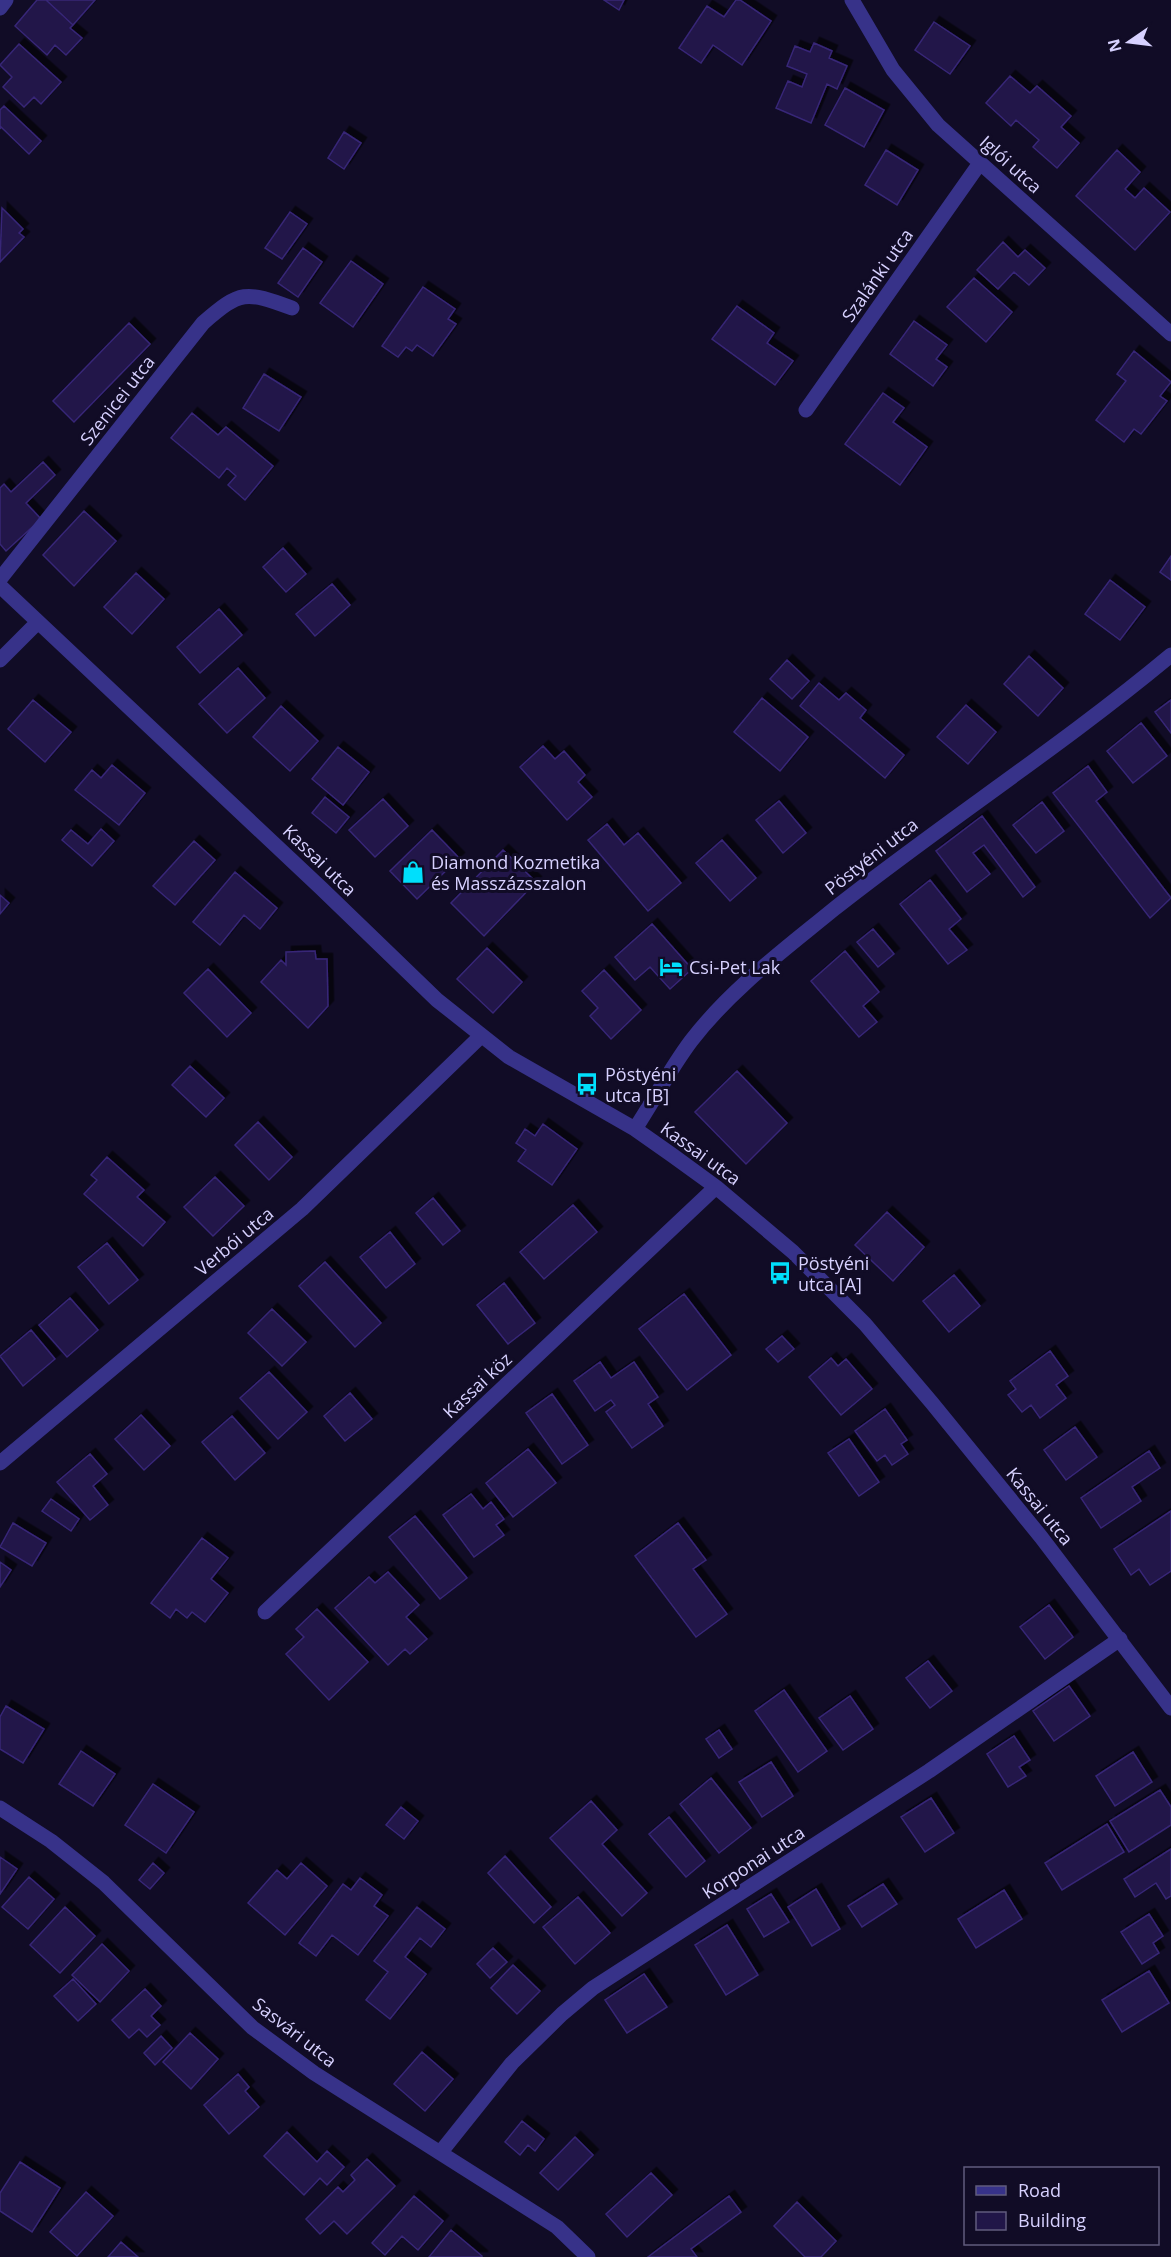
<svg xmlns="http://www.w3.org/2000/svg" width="1171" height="2257" viewBox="0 0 1171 2257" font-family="'Open Sans',sans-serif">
<defs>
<filter id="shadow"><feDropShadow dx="5.5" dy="-5.5" stdDeviation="0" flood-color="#0009"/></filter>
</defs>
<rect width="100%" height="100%" fill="#110c26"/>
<!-- building -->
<path fill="#211648" stroke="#372677" stroke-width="1.5" filter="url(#shadow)" d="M37 0H46L73 25 70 28 82 38 66 55 55 45 47 55 15 26Z
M46 0H95L73 25Z
M604 0H624L619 10Z
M736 0H740L771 21 742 65 713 45 701 63 679 48 707 6 724 17Z
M934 22 970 46 950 74 915 50Z
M814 43 832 51 829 58 847 66 837 89 827 84 811 123 776 108 788 81 802 87 807 74 787 66 795 46 810 52Z
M19 44 61 82 41 104 34 97 24 107 3 87 12 77 0 65Z
M1010 76 1030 93 1037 86 1071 116 1061 127 1079 143 1057 168 1033 147 1039 140 1016 120 1011 126 986 103Z
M845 88 884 110 864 147 825 125Z
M4 106 41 141 29 154 1 127 0 129V110Z
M344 132 361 143 344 169 328 158Z
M886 150 918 170 897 205 865 185Z
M1117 150 1140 172 1125 189 1135 198 1144 188 1170 212 1135 250 1076 196Z
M2 208 23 229 19 233 24 237 0 262Z
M290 212 307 224 282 259 265 248Z
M1003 242 1018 257 1025 250 1045 268 1029 285 1014 272 998 289 977 270Z
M303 248 322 262 298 297 278 283Z
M351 261 383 284 353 327 320 303Z
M974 278 1012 312 986 342 947 307Z
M423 287 455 309 448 319 456 324 433 356 417 345 412 351 406 347 398 357 382 346Z
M737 306 774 333 767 343 793 361 775 385 712 339Z
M914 321 947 345 936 359 947 367 933 386 890 354Z
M129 323 150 344 74 422 53 401Z
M1134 351 1171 382 1160 396 1167 401 1141 434 1134 429 1124 442 1096 420 1126 381 1117 374Z
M264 374 301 397 279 431 243 408Z
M883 393 904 408 893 422 927 447 900 485 845 444Z
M192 413 218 435 226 427 273 466 245 500 228 485 236 476 227 468 219 478 171 438Z
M43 462 55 475 26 503 41 519 6 551 0 544V488L4 484 11 492Z
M84 511 116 541 74 586 43 555Z
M283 548 306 574 286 592 263 567Z
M1171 556V580L1160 572Z
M136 573 164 599 132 634 104 607Z
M1110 580 1145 607 1120 640 1085 614Z
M332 584 350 605 315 636 296 614Z
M219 609 242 635 200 673 177 647Z
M1029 656 1063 688 1038 716 1004 684Z
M787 660 809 681 792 699 770 679Z
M238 668 265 698 227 733 199 704Z
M819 683 839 700 846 693 866 710 860 718 904 755 885 778 800 706Z
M762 698 808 737 780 771 734 732Z
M33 700 71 732 45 762 8 729Z
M1171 700V733L1155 712Z
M966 705 996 732 968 764 937 737Z
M281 706 318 741 290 771 253 737Z
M1141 723 1167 756 1133 783 1107 751Z
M543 746 555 759 564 751 585 775 578 782 592 797 567 820 520 767Z
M338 747 369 772 343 805 312 779Z
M112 765 145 793 119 825 75 790 92 770 101 778Z
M1088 766 1107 792 1096 801 1171 898 1150 918 1053 793Z
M325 797 349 817 336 833 312 813Z
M383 799 408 826 375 857 349 830Z
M779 801 806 833 783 853 756 820Z
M1042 802 1064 831 1036 853 1013 825Z
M982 816 1035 887 1023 897 984 845 973 853 990 874 967 892 936 851Z
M607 824 624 845 638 833 681 883 648 911 588 840Z
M101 829 114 841 92 866 62 840 71 830 88 844Z
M432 830 459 858 417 899 390 871Z
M722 840 756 878 730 901 696 863Z
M194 841 215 860 175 905 153 886Z
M503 850 536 882 484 936 451 903Z
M235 872 277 908 260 929 244 915 220 945 193 922Z
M930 880 961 919 949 929 967 950 948 964 900 904Z
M0 895 9 903 0 914Z
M652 924 692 969 670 989 650 967 635 980 615 957Z
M873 929 894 954 878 967 857 942Z
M487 948 522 982 493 1013 457 979Z
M315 951 316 959H327L328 1006 308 1028 261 982 281 960 286 965V952Z
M845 951 879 992 863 1006 877 1022 859 1037 811 981Z
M208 969 251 1013 227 1037 184 993Z
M604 970 641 1010 611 1039 590 1016 598 1008 582 991Z
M190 1066 224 1098 206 1117 172 1085Z
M737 1071 787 1123 746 1164 695 1112Z
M258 1122 292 1157 269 1180 235 1145Z
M543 1124 577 1149 552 1185 518 1161 526 1150 516 1143 525 1129 535 1136Z
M107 1157 144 1190 137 1197 165 1222 143 1246 84 1194 97 1180 91 1175Z
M215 1177 244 1206 213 1236 184 1207Z
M433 1198 460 1231 443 1245 416 1213Z
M573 1205 597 1232 544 1279 520 1252Z
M887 1212 924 1247 893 1281 855 1245Z
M390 1232 415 1264 386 1288 360 1257Z
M107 1243 138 1280 109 1304 78 1267Z
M325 1262 381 1323 355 1347 299 1286Z
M954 1275 980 1306 949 1332 923 1301Z
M504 1283 535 1323 508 1344 477 1305Z
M684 1294 731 1355 687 1390 639 1329Z
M70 1298 98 1330 67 1357 39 1325Z
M272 1309 306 1342 282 1366 248 1333Z
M31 1330 55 1359 23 1386 0 1356Z
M782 1336 794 1349 778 1362 766 1349Z
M1050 1351 1068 1376 1056 1385 1066 1398 1040 1418 1031 1405 1022 1412 1008 1395 1016 1389 1010 1381Z
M831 1358 838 1366 846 1359 872 1389 841 1415 809 1377Z
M600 1362 611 1378 634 1362 658 1397 648 1404 663 1426 632 1448 606 1412 615 1405 611 1400 595 1411 574 1381Z
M269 1372 307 1412 278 1439 240 1398Z
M350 1393 372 1419 345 1441 324 1416Z
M552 1394 588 1445 562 1464 526 1413Z
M885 1409 907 1440 901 1444 908 1454 892 1465 885 1455 877 1461 855 1431Z
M141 1415 170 1446 144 1470 115 1439Z
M232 1416 265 1453 235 1480 202 1442Z
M1075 1427 1097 1457 1066 1480 1044 1450Z
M849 1439 879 1482 859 1496 828 1453Z
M528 1449 556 1483 513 1517 486 1483Z
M1149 1451 1160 1468 1132 1487 1141 1501 1101 1528 1081 1498Z
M90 1454 107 1474 93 1486 108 1505 90 1520 57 1482Z
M471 1494 483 1509 491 1502 504 1519 496 1525 504 1535 474 1557 443 1515Z
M51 1499 79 1519 71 1531 42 1511Z
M1171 1511V1571L1150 1585 1139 1569 1131 1575 1114 1549Z
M415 1516 467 1578 440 1599 389 1537Z
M13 1523 46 1543 32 1566 0 1547Z
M678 1523 706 1560 693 1569 727 1614 696 1637 635 1556Z
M202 1538 228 1558 211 1579 228 1593 205 1622 192 1612 187 1618 176 1609 170 1618 151 1603Z
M0 1562 11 1570 0 1587Z
M388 1572 419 1605 406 1617 427 1639 410 1654 405 1649 388 1665 335 1608 369 1577 375 1583Z
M1049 1605 1073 1637 1045 1659 1020 1627Z
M317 1609 368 1662 329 1700 286 1654 304 1637 296 1629Z
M928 1661 952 1691 930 1708 906 1678Z
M1069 1686 1090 1716 1054 1741 1033 1711Z
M784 1690 827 1751 798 1772 755 1711Z
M850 1696 873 1729 843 1750 819 1718Z
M6 1706 44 1729 23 1763 0 1749V1717Z
M719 1730 732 1749 719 1758 706 1739Z
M1014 1736 1030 1760 1019 1767 1026 1776 1008 1787 987 1754Z
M81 1751 115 1774 93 1806 59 1784Z
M1133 1752 1152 1782 1115 1806 1096 1776Z
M771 1762 793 1796 762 1817 739 1782Z
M711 1778 751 1828 719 1853 680 1804Z
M153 1784 194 1812 166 1853 125 1825Z
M1160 1790 1171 1807V1825L1129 1852 1110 1821Z
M931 1798 954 1833 925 1852 901 1817Z
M591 1801 617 1830 602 1844 647 1893 622 1916 550 1838Z
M401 1807 418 1821 404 1839 386 1825Z
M669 1817 705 1861 686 1877 649 1834Z
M1107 1824 1124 1852 1062 1890 1045 1863Z
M1171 1849V1896L1166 1899 1156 1883 1135 1897 1124 1879Z
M505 1856 551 1907 534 1923 488 1873Z
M0 1857 17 1869 0 1894Z
M153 1863 164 1873 150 1889 139 1880Z
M301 1863 327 1886 285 1935 248 1903 277 1870 287 1879Z
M29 1877 54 1899 28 1929 2 1907Z
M360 1878 382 1895 374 1906 388 1916 358 1955 332 1935 316 1956 299 1943 343 1884 351 1890Z
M883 1884 897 1904 862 1927 848 1906Z
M816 1889 840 1929 812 1946 788 1907Z
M1004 1890 1022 1919 976 1948 958 1919Z
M771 1894 789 1922 764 1937 747 1909Z
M578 1897 610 1933 575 1964 543 1927Z
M65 1907 95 1936 60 1973 30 1945Z
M417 1907 445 1929 431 1947 420 1938 405 1957 426 1974 390 2019 366 2000 388 1972 374 1961Z
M1149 1914 1163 1936 1153 1943 1159 1953 1142 1964 1121 1932Z
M727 1925 758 1975 726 1995 695 1945Z
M102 1944 129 1971 100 2002 72 1975Z
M493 1948 507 1962 490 1978 477 1964Z
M513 1965 540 1991 517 2014 491 1988Z
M1149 1971 1169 2003 1122 2032 1102 2000Z
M644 1974 667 2007 627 2033 605 2000Z
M73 1979 96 2004 78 2021 54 1996Z
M145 1989 161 2006 151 2016 160 2025 147 2037 139 2029 129 2038 112 2020Z
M190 2033 218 2059 191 2089 163 2062Z
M161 2036 172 2048 155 2065 144 2053Z
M422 2052 453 2079 425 2111 394 2084Z
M238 2074 249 2087 245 2091 259 2107 229 2134 204 2105Z
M522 2121 544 2139 535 2151 528 2145 520 2155 505 2142Z
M287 2132 317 2162 327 2151 344 2167 327 2185 320 2178 304 2195 264 2156Z
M575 2137 593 2155 558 2190 540 2173Z
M367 2159 395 2186 347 2234 334 2221 320 2234 306 2219 338 2187 343 2192 355 2180 351 2175Z
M20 2162 60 2188 32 2232 0 2211V2193Z
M651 2173 672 2195 627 2237 606 2214Z
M86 2192 113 2216 77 2256 50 2232Z
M414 2196 443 2221 418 2250 402 2236 385 2255 372 2243Z
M729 2196 741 2212 691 2249 697 2257H648Z
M797 2202 836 2241 821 2257H805L774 2226Z
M451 2230 482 2256V2257H429Z
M121 2242 138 2257H108Z"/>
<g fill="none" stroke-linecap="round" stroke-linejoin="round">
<!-- street -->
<path stroke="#373289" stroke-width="15" d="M852 0 893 70 938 125 1171 334
M0 8 6 0
M806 410 980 163
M0 579 203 323C241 290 245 291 292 308
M0 586 321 888 437 1000 509 1057 635 1129 672 1155 716 1187 793 1252 865 1324 932 1403 1041 1537 1171 1708
M0 660 38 622
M635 1129C654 1100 670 1069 691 1041 731 989 784 950 834 909 944 822 1063 745 1171 655
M0 1463 302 1209 481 1036
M265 1612 716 1187
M0 1808 51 1841 104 1883 253 2028 314 2073 557 2227 588 2257
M440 2153 512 2063 562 2014 593 1988 929 1771 1120 1639"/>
</g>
<!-- icons -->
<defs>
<g id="shop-bare" transform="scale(1.8)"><path d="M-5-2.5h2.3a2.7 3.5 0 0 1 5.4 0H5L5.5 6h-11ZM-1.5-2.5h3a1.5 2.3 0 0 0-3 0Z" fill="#00dffc" stroke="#110c26" stroke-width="2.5" paint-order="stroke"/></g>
<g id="hotel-bare" transform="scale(1.8)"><path d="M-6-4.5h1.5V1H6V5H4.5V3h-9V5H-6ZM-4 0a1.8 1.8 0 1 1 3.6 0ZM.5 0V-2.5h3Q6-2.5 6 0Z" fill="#00dffc" stroke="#110c26" stroke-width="2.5" paint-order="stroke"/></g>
<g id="bus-bare" transform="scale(1.8)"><path d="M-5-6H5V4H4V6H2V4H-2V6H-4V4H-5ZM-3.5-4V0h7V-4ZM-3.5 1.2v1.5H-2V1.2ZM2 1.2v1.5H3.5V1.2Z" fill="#00dffc" stroke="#110c26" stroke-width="2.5" paint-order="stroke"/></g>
</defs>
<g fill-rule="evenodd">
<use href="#shop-bare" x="413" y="872"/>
<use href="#hotel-bare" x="671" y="967"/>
<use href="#bus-bare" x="587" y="1084"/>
<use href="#bus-bare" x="780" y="1273"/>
</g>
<g text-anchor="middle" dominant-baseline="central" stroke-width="6" stroke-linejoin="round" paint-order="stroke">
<!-- street labels -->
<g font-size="18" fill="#d7d1ff" stroke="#110c26">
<text transform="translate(1011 164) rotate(42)">Iglói utca</text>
<text transform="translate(877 275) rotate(-55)">Szalánki utca</text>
<text transform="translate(117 400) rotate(-52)">Szenicei utca</text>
<text transform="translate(871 856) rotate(-38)">Pöstyéni utca</text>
<text transform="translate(320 860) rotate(44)">Kassai utca</text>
<text transform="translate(701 1153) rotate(36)">Kassai utca</text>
<text transform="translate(234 1241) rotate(-40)">Verbói utca</text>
<text transform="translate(477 1385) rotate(-43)">Kassai köz</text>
<text transform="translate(1040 1506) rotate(51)">Kassai utca</text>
<text transform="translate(753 1862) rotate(-33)">Korponai utca</text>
<text transform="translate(295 2032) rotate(38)">Sasvári utca</text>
</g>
<!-- poi labels -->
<g font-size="18" fill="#d7d1ff" stroke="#110c26" text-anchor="start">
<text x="431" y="862">Diamond Kozmetika<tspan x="431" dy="21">és Masszázsszalon</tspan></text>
<text x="689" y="967">Csi-Pet Lak</text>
<text x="605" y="1074">Pöstyéni<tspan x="605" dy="21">utca [B]</tspan></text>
<text x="798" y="1263">Pöstyéni<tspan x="798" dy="21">utca [A]</tspan></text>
</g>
</g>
<!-- legend -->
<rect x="964" y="2167" width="195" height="78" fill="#110c26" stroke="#605b7d" stroke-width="1.5"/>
<rect x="976" y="2186" width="30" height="9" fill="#373289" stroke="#605b7d" stroke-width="1.5"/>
<text x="1018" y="2197" font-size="18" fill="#d7d1ff">Road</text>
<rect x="976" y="2212" width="30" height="18" fill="#211648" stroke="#605b7d" stroke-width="1.5"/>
<text x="1018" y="2227" font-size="18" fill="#d7d1ff">Building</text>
<!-- north arrow -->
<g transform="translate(1129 42) rotate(256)" stroke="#110c26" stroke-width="4.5" paint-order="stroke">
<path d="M0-4.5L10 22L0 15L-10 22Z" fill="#d7d1ff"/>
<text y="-9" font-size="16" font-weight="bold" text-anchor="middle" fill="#d7d1ff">N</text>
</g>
</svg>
